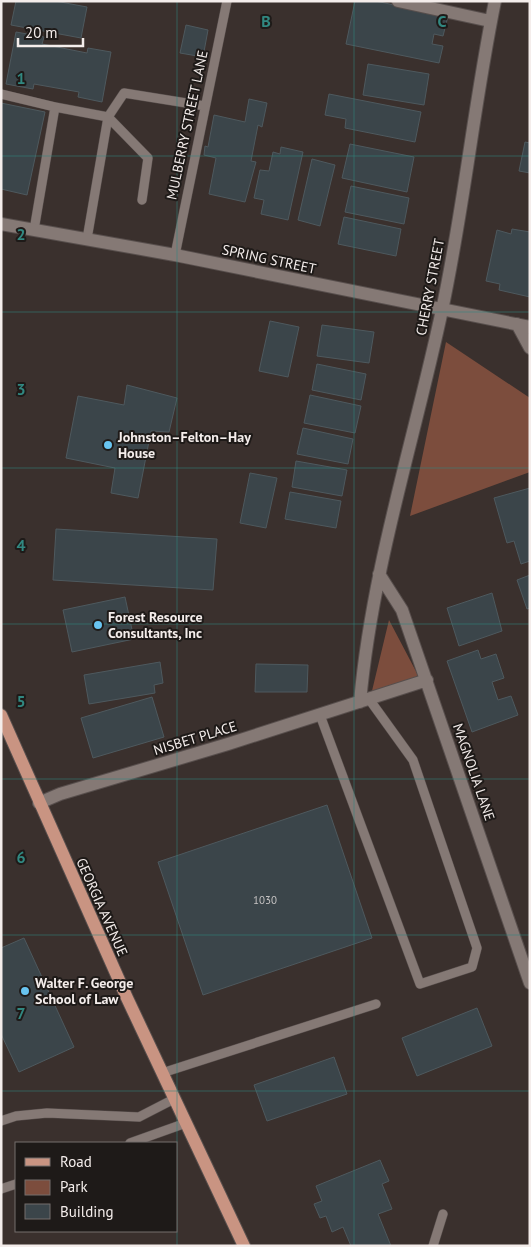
<svg xmlns="http://www.w3.org/2000/svg" width="531" height="1247" viewBox="0 0 531 1247" font-family="'PT Sans',sans-serif">
<rect width="100%" height="100%" fill="#3a302d"/>
<!-- green -->
<path fill="#7c4d3d" d="M446 342 530 398V472L410 516Z
M389 620 420 679 371 695Z"/>
<!-- building -->
<path fill="#3b454a" stroke="#4e595e" d="M16 1H55L87 7 81 38 11 25Z
M355 1H375L448 16 443 36 434 34 432 44 443 46 439 63 346 44Z
M186 25 208 30 203 57 180 53Z
M16 32 44 37 42 44 87 53 88 48 111 52 102 102 78 97 79 92 34 84 33 89 6 84Z
M368 64 429 74 424 105 363 95Z
M329 94 421 112 415 142 345 128 346 119 325 115Z
M249 99 267 103 262 127 258 125 251 161 256 162 245 202 209 194 216 158 204 155 205 146 208 147 214 115 245 122Z
M1 103 45 112 27 195 1 189Z
M525 142 530 143V173L519 171Z
M350 144 414 157 407 192 342 178Z
M281 147 303 152 288 220 261 214 264 200 254 198 260 170 269 171 273 152 280 154Z
M312 159 335 165 320 226 298 220Z
M351 186 409 198 404 224 345 212Z
M344 217 401 229 396 256 338 244Z
M512 229 530 232V297L499 290 500 284 486 281 497 230 511 234Z
M270 321 299 327 288 377 259 371Z
M322 325 374 332 369 363 317 356Z
M317 364 366 374 361 400 312 390Z
M127 385 177 398 169 432 151 431 138 498 111 493 115 468 66 458 78 396 124 405Z
M310 395 361 406 355 433 304 423Z
M303 428 353 439 348 464 297 454Z
M296 461 347 470 342 496 292 487Z
M250 473 277 478 266 528 240 523Z
M530 488V561L521 564 514 541 507 543 494 498Z
M290 492 341 501 336 528 285 519Z
M56 529 217 539 213 590 53 580Z
M530 575V608L527 609 517 580Z
M492 593 502 631 459 646 447 608Z
M125 597 134 639 72 652 63 610Z
M478 650 481 659 496 654 504 678 492 682 498 700 511 696 518 715 472 732 447 661Z
M160 662 163 683 154 685 155 693 89 704 84 675Z
M256 664 308 665 307 692H255Z
M152 697 164 737 93 758 81 718Z
M327 805 372 938 203 995 158 862Z
M24 938 74 1047 19 1072 1 1034V948Z
M477 1008 492 1046 417 1076 402 1038Z
M334 1057 347 1094 267 1121 254 1085Z
M380 1160 389 1181 382 1184 392 1209 378 1214 391 1246H351L343 1227 332 1232 326 1216 320 1218 314 1204 322 1201 316 1186Z"/>
<g fill="none" stroke-linecap="round" stroke-linejoin="round">
<!-- service casing -->
<g stroke="#584f4d" stroke-width="10">
<path id="service" d="M1 94 55 107 34 230
M55 107 108 117 148 158 142 200
M87 239 108 117 124 93 205 106
M175 255 227 1
M320 715 420 984 472 967 477 948 413 760 369 699
M162 1073 376 1004
M1 1121 16 1116 47 1113 139 1117 174 1099
M130 1143 186 1123
M1 1189 16 1184
M433 1246 443 1214"/>
</g>
<!-- minor casing -->
<g stroke="#584f4d" stroke-width="14">
<path id="minor" d="M398 1 490 21
M1 224 175 255 530 327
M517 324 530 348
M379 574 402 610 530 983
M360 702C372 568 414 441 442 310 464 208 474 103 495 1
M39 803 60 794 228 744 427 680"/>
</g>
<!-- primary casing -->
<g stroke="#584f4d" stroke-width="14">
<path id="primary" d="M1 715 127 998 244 1246"/>
</g>
<!-- service -->
<use href="#service" stroke="#857975" stroke-width="9"/>
<!-- minor -->
<use href="#minor" stroke="#857975" stroke-width="12"/>
<!-- primary -->
<use href="#primary" stroke="#c99482" stroke-width="12"/>
</g>
<!-- grid -->
<path fill="none" stroke="#318881" stroke-width="1" stroke-opacity="0.55" d="M177 1V1246M354 1V1246M1 156H530M1 312H530M1 468H530M1 624H530M1 779H530M1 935H530M1 1091H530"/>
<!-- markers -->
<g fill="#68c4f0" stroke="#1e1a18" stroke-width="2">
<circle cx="108" cy="445" r="5"/>
<circle cx="98" cy="625" r="5"/>
<circle cx="25" cy="991" r="5"/>
</g>
<g text-anchor="middle" dominant-baseline="central" stroke-width="4" stroke-linejoin="round" paint-order="stroke">
<!-- number labels -->
<g font-size="11" fill="#c6c3c3">
<text x="265" y="900">1030</text>
</g>
<!-- street labels -->
<g font-size="14" fill="#f4edeb" stroke="#1e1a18">
<text transform="translate(187 125) rotate(-78)">MULBERRY STREET LANE</text>
<text transform="translate(269 259) rotate(12)">SPRING STREET</text>
<text transform="translate(430 287) rotate(-79)">CHERRY STREET</text>
<text transform="translate(195 738) rotate(-17)">NISBET PLACE</text>
<text transform="translate(474 772) rotate(71)">MAGNOLIA LANE</text>
<text transform="translate(102 907) rotate(66)">GEORGIA AVENUE</text>
</g>
<!-- poi labels -->
<g font-size="14" font-weight="bold" fill="#f4edeb" stroke="#1e1a18" text-anchor="start">
<text x="118" y="437">Johnston–Felton–Hay<tspan x="118" dy="16">House</tspan></text>
<text x="108" y="617">Forest Resource<tspan x="108" dy="16">Consultants, Inc</tspan></text>
<text x="35" y="983">Walter F. George<tspan x="35" dy="16">School of Law</tspan></text>
</g>
</g>
<g font-size="16" text-anchor="middle" font-weight="bold" fill="#318881" stroke="#1e1a18" stroke-width="4" stroke-linejoin="round" paint-order="stroke">
<text x="266" y="27">B</text>
<text x="442" y="27">C</text>
<text x="21" y="84">1</text>
<text x="21" y="240">2</text>
<text x="21" y="395">3</text>
<text x="21" y="551">4</text>
<text x="21" y="707">5</text>
<text x="21" y="863">6</text>
<text x="21" y="1019">7</text>
</g>
<!-- border -->
<rect width="531" height="1247" fill="none" stroke="#f4edeb" stroke-width="5"/>
<!-- legend -->
<rect x="15" y="1142" width="162" height="90" fill="#1e1a18" stroke="#746e6c"/>
<rect x="25" y="1158" width="25" height="8" fill="#c99482" stroke="#746e6c"/>
<text x="60" y="1167" font-size="15" fill="#f4edeb">Road</text>
<rect x="25" y="1180" width="25" height="15" fill="#7c4d3d" stroke="#746e6c"/>
<text x="60" y="1192" font-size="15" fill="#f4edeb">Park</text>
<rect x="25" y="1204" width="25" height="15" fill="#3b454a" stroke="#746e6c"/>
<text x="60" y="1217" font-size="15" fill="#f4edeb">Building</text>
<!-- scale -->
<path d="M18 38v8h65v-8" fill="none" stroke="#f4edeb" stroke-width="2.5"/>
<text x="25" y="38" font-size="15" fill="#f4edeb" stroke="#1e1a18" stroke-width="4" paint-order="stroke">20 m</text>
</svg>
